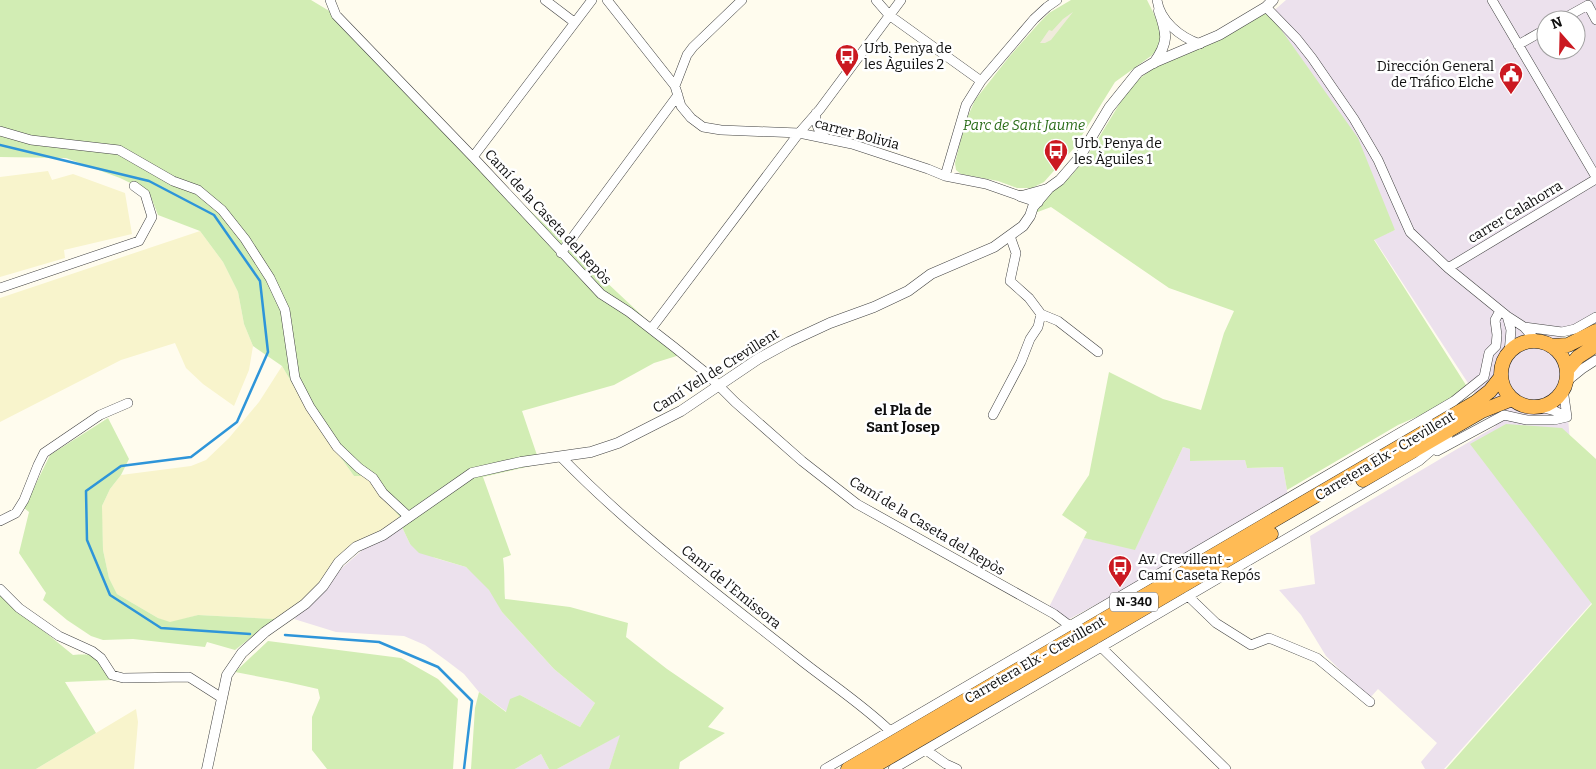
<svg xmlns="http://www.w3.org/2000/svg" width="1596" height="769" viewBox="0 0 1596 769" font-family="Bitter,serif">
<rect width="100%" height="100%" fill="#fffcee"/>
<!-- industrial -->
<path fill="#ece1ed" fill-rule="evenodd" d="M1286 0H1596V317L1561 338 1570 441 1596 598 1444 769H1425L1421 762 1437 743 1378 689 1369 699 1326 656 1301 615 1279 590 1315 584 1310 536 1496 426 1374 239 1395 230 1270 14ZM1546 20H1576V50H1546Z
M1183 447 1190 449 1191 461 1245 460 1247 468 1283 467 1287 490V494L1110 597 1060 624 1047 611 1084 538 1135 549Z
M402 527 410 544 435 558 466 567 489 587 502 612 554 669 595 703 580 727 520 695 507 712 479 692 464 674 447 661 425 645 404 636 336 632 294 619 314 601 343 567 367 546Z
M621 734 609 769H557Z
M541 754 549 769H515Z"/>
<!-- farmland -->
<path fill="#f8f4cc" d="M48 171 52 180 73 174 125 193 132 234 64 250 65 258 0 277V177Z
M200 231 223 262 238 292 244 324 253 346 249 370 234 406 203 384 186 368 175 343 121 360 0 422V298Z
M282 366 312 417 354 476H366L401 518 384 529 345 550 323 578 301 602 275 619 198 615 170 623 158 618 117 594 109 578 103 550 102 522V506L110 489 121 475 191 466 206 460 229 438 259 402Z
M136 709 138 722 134 769H36Z"/>
<!-- green -->
<path fill="#d2edb4" d="M0 0H311L336 15 473 157 683 354 654 363 614 385 522 411 540 464 483 477 511 555 503 558C505 572 504 585 505 599L570 607 628 623 626 637 667 669 724 708 708 727 725 733 680 762 679 769H609L620 735 557 769H549L541 754 515 769H471L475 708 479 692 506 712 510 699 520 695 580 727 595 703 554 669 502 612 489 590 466 567 419 553 410 544 402 527 400 517 366 476H354L312 417 282 366 253 346 244 324 238 292 223 262 200 231 158 215 149 192 120 178 66 158 0 157Z
M1071 0H1147L1160 26 1161 35 1157 50 1151 56 1115 82 1074 148 1044 182 1032 188H1017L998 181 961 174 956 170 955 163 965 123 975 100 1009 57 1040 22 1049 13Z
M1264 14H1270L1358 138 1395 230 1374 240 1471 393 1398 425 1287 490 1283 467 1247 468 1245 460 1190 461V449L1183 447 1135 550 1084 538 1087 532 1062 515 1089 475 1109 372 1163 399 1201 410 1224 333 1234 311 1169 288 1051 207 1035 213 1049 193 1072 175 1092 149 1123 98 1139 79 1153 68 1221 39Z
M108 418 129 459 121 475 110 489 102 506 103 550 109 578 117 594 158 618 170 622 198 615 275 619 235 650 207 642 205 647 133 639 103 640 91 636 67 620 43 600 46 593 19 553 29 512 24 508 50 455Z
M1506 424 1562 428 1596 459V769H1446L1592 604 1470 444Z
M0 595 73 655C101 653 100 657 112 680L65 682 96 733 36 769H0Z
M268 641 401 658 438 679 458 699 453 769H327L312 750V717L320 698 318 689 287 682 235 672Z"/>
<!-- plaza -->
<path fill="#f0ebdc" d="M1073 12 1051 40 1045 43H1040L1049 30 1052 31 1063 19Z"/>
<g fill="none" stroke-linecap="round" stroke-linejoin="round">
<!-- stream -->
<path stroke="#2e95d9" stroke-width="2.5" d="M0 145 149 181 214 215 260 281 268 352 237 422 191 457 121 466 86 491 87 540 110 595 161 628 250 634
M285 635 379 642 438 667 472 701 464 769"/>
<!-- minor casing -->
<g stroke="#414141" stroke-width="10">
<path id="minor" d="M330 0 336 15 473 157 601 294 629 312 674 347 706 373 735 402 802 461 857 504 1054 614 1070 626
M545 0 574 22
M607 0 675 86 681 106 691 118 703 127 721 130 799 133 852 144 928 169 945 176 986 184 1020 196 1049 188
M876 0 889 15 981 81
M1157 0C1160 21 1180 37 1200 44
M1492 0 1596 177
M1266 7 1297 39 1312 58 1354 119 1378 160 1410 232 1448 268 1507 316 1524 327 1537 342
M1561 20 1588 5 1596 20
M1518 45 1546 29
M675 86 687 55 693 47 742 0
M816 113C815 125 818 131 827 139
M0 131 31 140 119 150 173 181 198 190 222 210 245 239 270 278 285 310 295 378 310 407 337 447 359 468 373 478 383 493 409 517
M473 157 592 0
M945 176 966 105 981 81 1034 19 1047 7 1057 0
M561 253 678 95
M1448 268 1596 179
M0 288 139 241 152 217 145 194 134 186
M1041 314 1058 321 1098 352
M1507 316 1511 330 1509 353
M1524 327 1562 332 1575 329 1596 317
M651 329 799 133 820 109 901 0
M1566 382 1582 369 1596 360
M1563 389 1567 417
M1540 407 1555 411 1567 417
M993 415 1021 362 1030 339 1038 327 1041 314 1029 298 1010 281 1016 253 1010 236
M1437 451 1504 415 1527 420H1554L1567 417
M561 457C633 531 717 594 798 658 828 682 862 704 890 731
M0 521 16 513 24 500 38 465 44 453 100 415 128 403
M0 589 19 608 59 636 92 651 101 658 112 675 123 678 189 677 222 698
M1188 596 1216 623 1251 645 1269 638 1317 658 1370 702
M1101 647 1226 769
M926 750 946 764 957 769
M825 769 1454 401 1484 377 1489 353 1496 346 1497 335 1495 320 1500 311
M893 769 1419 461 1448 436"/>
</g>
<!-- tertiary casing -->
<g stroke="#414141" stroke-width="11">
<path id="tertiary" d="M1154 63C1169 42 1167 34 1159 11
M1020 196 1038 202
M207 769 227 675 242 653 265 632 305 604 323 586 339 562 356 547 383 535 472 473 521 462 591 452 618 443 681 411 758 359 789 342 830 323 874 307 908 291 931 274 994 247 1023 226 1030 216 1033 207 1049 188 1060 180 1079 158 1109 108 1138 72 1153 63 1219 35 1266 7 1273 0"/>
</g>
<!-- trunk casing -->
<g stroke="#1f1f1f" stroke-width="15">
<path id="trunk" d="M1501 374a33 33 0 1 1 66 0a33 33 0 1 1-66 0Z
M1551 346 1568 345 1596 331
M1567 370 1578 357 1596 345
M1363 480 1482 411 1512 399
M848 769 1476 402 1490 391 1501 377
M869 769 1271 534"/>
</g>
<!-- minor -->
<use href="#minor" stroke="#fff" stroke-width="9"/>
<!-- tertiary -->
<use href="#tertiary" stroke="#fff" stroke-width="10"/>
<!-- trunk -->
<use href="#trunk" stroke="#fb5" stroke-width="14"/>
</g>
<!-- icons -->
<defs>
<g id="bus-pin" transform="scale(1.25)"><path d="M0 17L-7.5 6A9.5 9.5 0 1 1 7.5 6Z" fill="#cb1921" stroke="#fff"/><path d="M-5-6H5V4H4V6H2V4H-2V6H-4V4H-5ZM-3.5-4V0h7V-4ZM-3.5 1.2v1.5H-2V1.2ZM2 1.2v1.5H3.5V1.2Z" fill="#fff"/></g>
<g id="civic-pin" transform="scale(1.25)"><path d="M0 17L-7.5 6A9.5 9.5 0 1 1 7.5 6Z" fill="#cb1921" stroke="#fff"/><path d="M-.6-6.5H3V-4.5H.6V-3L4-1V1h2V6H-6V1h2V-1L-.6-3ZM-1.2 2.5V6h2.4V2.5Z" fill="#fff"/></g>
</defs>
<g fill-rule="evenodd">
<use href="#bus-pin" x="847" y="56"/>
<use href="#civic-pin" x="1511" y="74"/>
<use href="#bus-pin" x="1056" y="151"/>
<use href="#bus-pin" x="1120" y="567"/>
</g>
<g text-anchor="middle" dominant-baseline="central" stroke-width="5" stroke-linejoin="round" paint-order="stroke">
<!-- shield labels -->
<rect fill="#fff" stroke="#565656" stroke-width="1" x="1110" y="592.5" width="48" height="19" rx="4"/>
<g font-size="12" font-weight="bold" fill="#0e0e0e">
<text x="1134" y="602">N-340</text>
</g>
<!-- poi labels -->
<g font-size="14" fill="#0e0e0e" stroke="#fff" text-anchor="start">
<text x="864" y="48">Urb. Penya de<tspan x="864" dy="16">les Àguiles 2</tspan></text>
<text x="1494" y="66" text-anchor="end">Dirección General<tspan x="1494" dy="16">de Tráfico Elche</tspan></text>
<text x="1074" y="143">Urb. Penya de<tspan x="1074" dy="16">les Àguiles 1</tspan></text>
<text x="1138" y="559">Av. Crevillent -<tspan x="1138" dy="16">Camí Caseta Repós</tspan></text>
</g>
<!-- park labels -->
<g font-size="14" font-style="italic" fill="#296c18" stroke="#fff">
<text x="1024" y="125">Parc de Sant Jaume</text>
</g>
<!-- street labels -->
<g font-size="14" fill="#0e0e0e" stroke="#fff">
<text transform="translate(857 134) rotate(15)">carrer Bolivia</text>
<text transform="translate(1515 212) rotate(-31)">carrer Calahorra</text>
<text transform="translate(548 217) rotate(47)">Camí de la Caseta del Repòs</text>
<text transform="translate(716 371) rotate(-32)">Camí Vell de Crevillent</text>
<text transform="translate(1385 456) rotate(-31)">Carretera Elx - Crevillent</text>
<text transform="translate(927 526) rotate(31)">Camí de la Caseta del Repòs</text>
<text transform="translate(731 587) rotate(39)">Camí de l'Emissora</text>
<text transform="translate(1035 660) rotate(-30)">Carretera Elx - Crevillent</text>
</g>
<!-- neighbourhood labels -->
<g font-size="15" font-weight="bold" fill="#0e0e0e" stroke="#fff">
<text x="903" y="410">el Pla de<tspan x="903" dy="17">Sant Josep</tspan></text>
</g>
</g>
<!-- north arrow -->
<g transform="translate(1561 35) rotate(340)"><circle r="24" fill="#ffffff" stroke="#9f9f9f"/>
<path d="M0-4L9 19L0 12L-9 19Z" fill="#cb1921"/>
<text y="-8" font-size="14" font-weight="bold" text-anchor="middle" fill="#0e0e0e">N</text>
</g>
</svg>
